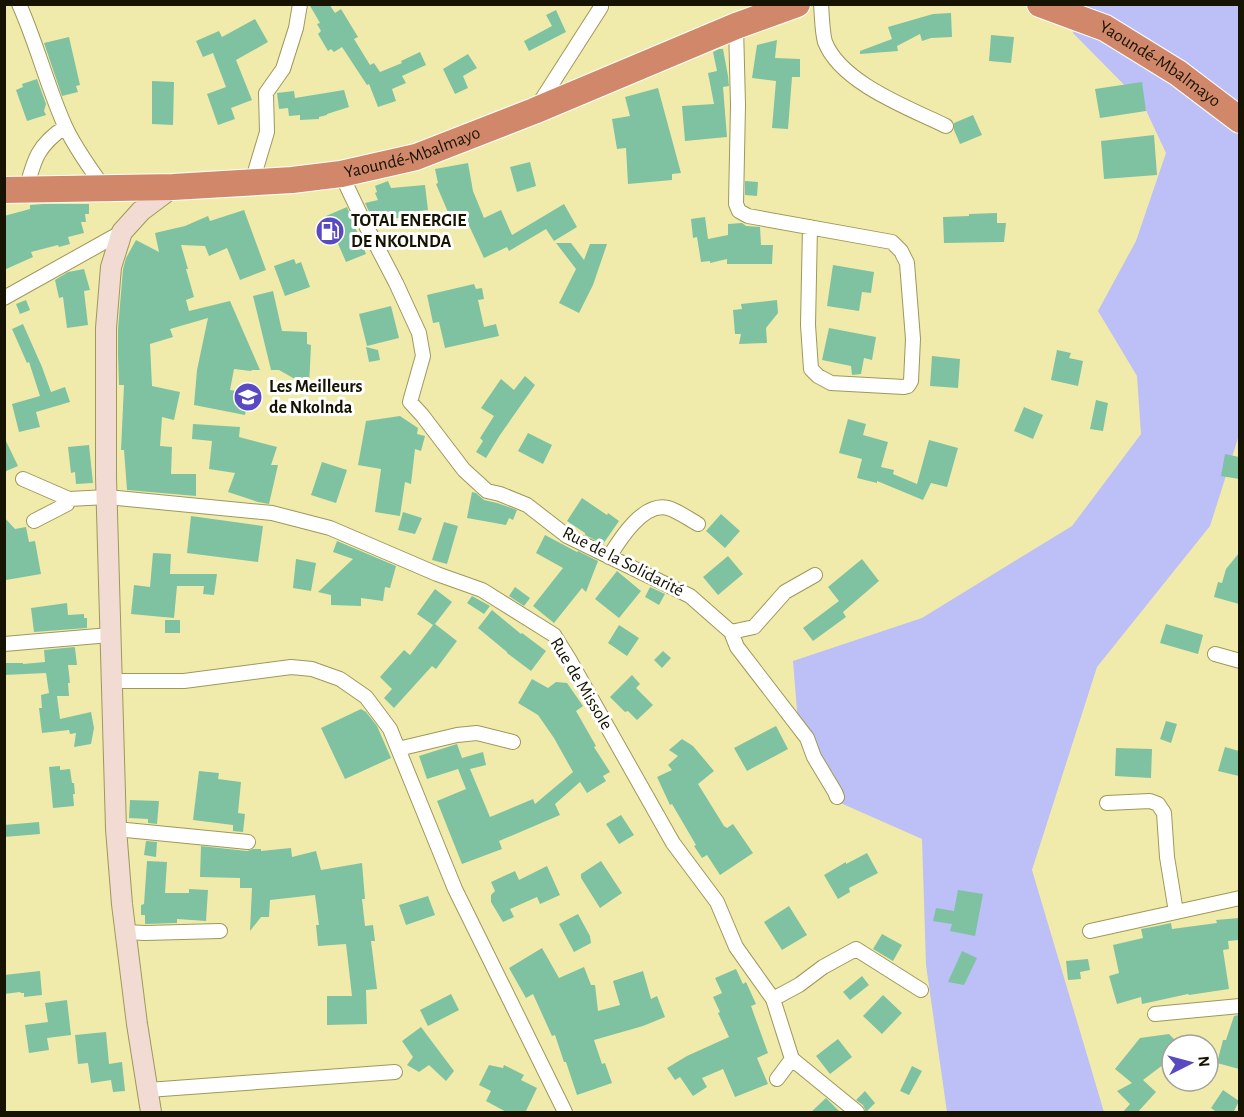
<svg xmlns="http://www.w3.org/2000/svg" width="1244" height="1117" viewBox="0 0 1244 1117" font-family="'Alegreya Sans',sans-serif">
<rect width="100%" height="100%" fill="#f1ebab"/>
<!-- green -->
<path fill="#bdbff7" d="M1079 5H1239V435L1210 526 1097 667 1032 870 1104 1112H947L926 965 922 839 836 801 797 711 793 661 922 618 1072 526 1141 434 1137 376 1098 311 1136 241 1166 153 1143 104 1073 33Z"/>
<!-- building -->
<path fill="#7ec2a2" d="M309 4H329L335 13 341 9 358 37 354 39 370 65 374 63 380 72 402 63 401 61 420 52 426 65 402 76 406 83 392 89 396 101 378 107 369 84 367 85 342 47 334 52 331 49 328 51 318 34 321 31 317 24 320 23Z
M556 10 566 32 529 51 524 41 552 26 546 15Z
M951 13 952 37 931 38 922 41 920 34 897 46 898 51 860 54V51L892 39 888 27 933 14Z
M255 19 268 42 236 60 252 100 231 108 235 119 218 125 207 94 226 87 213 53 203 57 196 41 219 31 222 37Z
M991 35 1014 37 1011 63 989 61Z
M69 37 80 85 76 86 78 92 62 96 44 43Z
M777 40 775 58 800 59V77H792L788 129 772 128 776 81 752 78 757 45Z
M719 49H723L728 76 729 86 723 87 727 137 685 141 682 106 714 104 708 73 717 71 713 52Z
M468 54 477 68 463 76 468 88 455 94 443 69Z
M37 79 46 104 44 111 46 115 27 121 16 90 23 87 22 84Z
M152 81 174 82 173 125 152 124Z
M1142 82 1146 111 1100 118 1095 89Z
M658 88 681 173 672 174V180L628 184 626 148 617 149 612 119 630 116 625 97Z
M344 90 349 107 327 114V115L319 117V119L300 120V115L289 116 288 108 279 109 277 93 294 91 295 98Z
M973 115 982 135 960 144 954 130V123Z
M1154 135 1157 175 1104 179 1101 141Z
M530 162 536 186 517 192 510 167Z
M468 163 473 191 484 218 501 210 512 235 564 204 577 227 554 241 546 229 509 251 507 247 484 258 466 219 453 224 436 184 438 183 435 169Z
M388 181 391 188 425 185 428 210 400 213 401 217 375 224 365 203 378 200 375 193 377 192 375 186Z
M745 181 758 182 757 196 745 195Z
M43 204H89V214H85L86 222H81L84 233 68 237 70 244 59 247 58 245 31 252 33 257 4 270V216L30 209V205Z
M347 207 366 254 346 262 326 216Z
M244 210 266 270 240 280 227 248 209 256 205 246 181 245 188 269H186L194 297 186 300 189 311 230 301 260 370H252L251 371 234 369 230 390 249 393 245 415 194 405 197 370 208 318 170 329 173 337 150 344 152 386 180 392 174 420 162 417 160 446 172 447 171 474H196V496L127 490 124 450H121L124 385H119L118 355V329L123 269 126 258 136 240 159 252 155 233 185 226 208 216 210 221Z
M997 213V223H1006L1004 242 944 243 943 217 969 216V214Z
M705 217 708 239 728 235V224L742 223 746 226 760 227 761 245H773L772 264H727V259L710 263V261L701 262 697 237 693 238 691 219Z
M556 243H571L584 260 590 244H607L593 285 579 313 559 303 576 269Z
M294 259 296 264 301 262 310 287 285 296 274 266Z
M833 265 874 272 871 293 862 292 859 311 827 306Z
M84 269 90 290 84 291 88 325 67 328 63 297 59 298 55 280 68 272Z
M474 284 476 289 482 288 484 299 478 300 484 327 496 324 499 336 445 348 439 322 433 323 427 295Z
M273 291 282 331 307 332V344L311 345 309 387 279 370H271L253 296Z
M26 300 30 310 20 314 16 304Z
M777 300 778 313 766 328 767 343 739 344 741 334H735L733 310 742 309 741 304Z
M391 306 399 338 367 346 359 314Z
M23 324 42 367 51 392 65 387 70 402 36 412 40 427 19 432 12 404 40 396 29 362 27 363 12 329Z
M829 328 876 337 872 360 864 358 861 374 852 375 851 366 822 360Z
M366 347 378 350 380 360 369 362Z
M1057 350 1071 353 1069 358 1083 361 1078 386 1051 380Z
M932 356 960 359 958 388 930 386Z
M525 376 535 385 500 435 486 458 476 452 483 441 480 438 494 416 481 408 501 379 514 390Z
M1096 400 1108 403 1103 431 1090 429Z
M1024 407 1043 415 1033 439 1014 431Z
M400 416 418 428 417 434 425 436 421 451 415 449 411 484 405 482 400 516 375 512 381 469 358 465 366 421Z
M848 419 866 424 863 435 888 442 881 467 894 470 893 474 917 484 929 440 958 448 947 487 931 483 923 500 877 481V483L857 478 862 459 839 453Z
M193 424 240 427 239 437 277 447 271 465H278L269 504 258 502 228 492 235 473 209 469 212 441 192 439Z
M528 433 552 445 543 464 518 451Z
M4 437 18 466 4 472Z
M89 445 93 483 76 484 75 472 71 473 68 447Z
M1225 454 1239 457V479L1221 476Z
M322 462 347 470 336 503 311 495Z
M472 492 476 493 484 500 497 503 517 510 513 520 509 518 506 525 467 518Z
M582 498 607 515 608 513 619 521 603 544 585 535V533L567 521Z
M403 512 422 518 415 534 398 530Z
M721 514 740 531 725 548 706 531Z
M191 516 263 526 258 562 187 553Z
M4 517 15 529 26 527 29 542 35 541 41 574 6 580 4 570Z
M444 522 458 526 447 564 432 560Z
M545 535 577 552 578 551 598 561 586 592 582 588 554 623 533 606 563 568 536 553Z
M337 541 396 566 390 588 385 587 383 601 361 598V606L331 605V595L318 592 353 559 333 552Z
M153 553 171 554 170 574H217L214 595 203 594 204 586H177L174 618 131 614 134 585 150 587Z
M1239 553V604L1214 597 1218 582 1222 583 1226 569Z
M728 556 743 574 718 595 703 577Z
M296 559 316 563 311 591 293 588Z
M862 559 879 581 843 612 846 617 813 641 803 628 839 601 828 587Z
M617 571 641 591 619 618 595 599Z
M515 587 530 598 524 606 509 596Z
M650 587 665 594 659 605 645 597Z
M435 589 452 602 435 624 457 641 436 669 432 666 394 708 384 698 392 689 380 677 404 650 410 655 433 625 417 614Z
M472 596 490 606 484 614 467 603Z
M67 603 68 615 84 614V618H87V628L34 632 31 608Z
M492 610 521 634 522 633 546 651 531 671 507 653V652L478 628Z
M165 620H180V633H165Z
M1166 624 1203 635 1198 654 1160 643Z
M619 625 639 638 627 656 608 643Z
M74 647 75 648 77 665H68L70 683H68L69 696H57L60 719 91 712 94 728 91 744 74 747 76 733 70 734 69 730 42 733 39 708H42L41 695 49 693 46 673 4 675V663H23V664L45 662 44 650Z
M663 651 671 658 662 668 654 660Z
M632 675 640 684 636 688 653 705 637 720 628 711 625 712 610 697Z
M532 679 548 688 556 682 567 683 583 706 576 711 596 746 594 747 610 772 603 776 606 781 587 793 580 782 555 804 560 815 499 841 502 849 462 864 437 801 466 789 458 769 427 779 419 756 457 744 462 758 483 752 486 765 470 769 490 817 533 799 535 804 573 772 554 738 538 715 518 703Z
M361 709 366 712 377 726 391 758 345 779 321 728Z
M1166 721 1177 724 1171 743 1160 739Z
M776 726 788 749 747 771 734 748Z
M682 739 693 746 714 771 698 784 724 826 727 828 733 824 753 853 720 875 707 855 702 858 694 846 696 845 672 804 670 805 657 777 672 770 668 765 678 756 669 750Z
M1225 747 1239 751V776L1218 771Z
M1116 748 1152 749 1151 778 1115 776Z
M60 766V770L70 769 72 783H74L75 794H73L74 806 53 808 49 767Z
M199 771 219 773 218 779 241 782 238 813 245 814 243 832 233 831V825L193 820Z
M130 800 159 801 157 824 148 823V819L129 818Z
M621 815 634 835 619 844 606 824Z
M39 822 40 834 4 837V825Z
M146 841 157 842 156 857 144 855Z
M201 846 247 851 253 849H261V851L291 848 292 857 316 851 321 870 362 863 365 899H362L365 926 373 925 375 941H371L377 989 366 990 367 1024 327 1025V996H352L346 944 318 946 316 925H319L315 895 270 900 269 917H261L250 931 252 888H240V878L200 877Z
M867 853 878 873 849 888 850 892 838 899 824 875 846 862V864Z
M147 861 167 862 165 893H189V889L208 890 206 921 177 919V923L145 924V915H141V905L144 904Z
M601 861 622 893 600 908 581 878V874Z
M547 866 560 895 540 904 537 897 510 909 514 917 503 922 491 902V895L495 891 491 882 515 871 519 880Z
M958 890 983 894 975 936 950 931 952 924 933 921 936 908 954 911Z
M428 896 435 915 406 925 399 905Z
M789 906 807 935 782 950 764 922Z
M578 914 590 936 591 943 574 952 559 924Z
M1239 918V940L1228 941 1229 949 1223 950 1229 989 1189 995 1188 994 1142 1004 1141 997 1117 1004 1109 976 1119 973 1113 945 1143 938 1141 929 1157 926 1171 923 1172 929 1217 923 1216 920Z
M882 934 902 945 893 961 873 949Z
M542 948 559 978 584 967 591 985H595L598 1011 620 1005 613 981 643 971 651 999 657 996 665 1017 643 1026 594 1040 602 1064 605 1063 612 1083 577 1095 566 1062H564L555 1035 552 1036 533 994 526 998 509 968Z
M962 951 977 958 964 985 948 982Z
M1088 959 1090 970 1080 972 1081 979 1068 980 1066 961Z
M736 969 743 984 746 982 756 1004 751 1006 768 1053 757 1058 768 1084 735 1097 723 1069 702 1078 707 1087 693 1096 680 1077 675 1080 667 1068 687 1056 729 1037 718 1013 720 1012 713 997 722 993 715 978Z
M40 971 42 995 24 997V993H21L20 992 4 994V975Z
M862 976 869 985 850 1000 843 992Z
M451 994 459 1010 428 1026 420 1010Z
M883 995 902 1013 882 1034 863 1016Z
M67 1000 71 1035 47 1038 49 1050 29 1053 25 1025 48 1022 45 1003Z
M1239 1015V1069L1217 1063 1223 1040H1226L1234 1016Z
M421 1027 454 1071 446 1081 429 1065 419 1072 407 1065 413 1057 402 1041Z
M106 1032 109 1064 122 1062 125 1091 113 1092 111 1080 91 1083 88 1063 78 1064 75 1035Z
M1169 1034 1180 1045H1172V1058L1143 1080 1156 1092 1137 1113H1122L1130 1104 1117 1091 1132 1083 1115 1069 1140 1038Z
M838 1039 852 1057 830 1074 816 1056Z
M489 1065 503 1068 504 1065 524 1075 521 1080 537 1088 525 1113H508L486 1101 491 1091 479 1085Z
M912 1066 922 1071 909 1095 900 1091Z
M1223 1090 1239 1101 1233 1113H1218L1211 1108Z
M865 1091 875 1103 866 1112 863 1105 856 1100Z
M826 1098 841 1113H810Z"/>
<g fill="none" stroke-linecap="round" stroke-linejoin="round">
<!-- street casing -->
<g stroke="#9e985a" stroke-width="16">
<path id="street" d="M19 4C37 44 47 86 65 126 75 148 90 168 104 188
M821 4C822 15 822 32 825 42 841 83 909 108 946 126
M736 26 738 105 736 204 739 211 748 216 892 242 901 251 907 263 913 339 911 381 908 386 904 387 831 383 818 376 811 369 808 325 810 227
M537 107 601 7V4
M341 174 361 216 396 283 419 333 423 356 410 402 422 415 464 470 487 491 500 494 527 505 567 536 690 596 731 632 754 627 785 592 815 575
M252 182 267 132 266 93 283 69 296 28 300 4
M26 190C34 159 38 145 65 127
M4 298 122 232
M23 479 69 499 107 497 272 513 330 528 437 574 482 590 554 635 569 659 673 843 717 902 736 947 773 999 792 1059 777 1079
M34 521 67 504 69 499
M609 557C620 539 643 502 668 508 678 511 689 519 698 524
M731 632 737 647 807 738 814 757 835 792 837 797
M4 644 110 635
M1215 654 1240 661
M111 681H184L291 667 312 669 340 679 366 697 390 729 455 889 565 1112
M398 749 457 735 477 733 513 742
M1107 803 1150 801 1158 804 1164 813 1167 857 1176 912
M116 829 248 842
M1090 931 1240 898
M125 932 145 933 220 931
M773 999 799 985 823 967 856 949 921 990
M1155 1014 1240 1006
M792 1059 857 1112
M148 1090 395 1072"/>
</g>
<!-- secondary casing -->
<g stroke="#9e985a" stroke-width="22">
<path id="secondary" d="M151 1112 137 1024 122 904 116 829 106 477V328L111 267 122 232 141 211 173 187"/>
</g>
<!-- highway casing -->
<g stroke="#fff" stroke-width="28">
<g id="highway">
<path id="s1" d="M1040 4 1105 28 1178 73 1240 120"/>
<path id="s2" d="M4 190 173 187 292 180 341 174 416 157 534 111 736 26 797 4"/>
</g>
</g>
<!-- street -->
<use href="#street" stroke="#fff" stroke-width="14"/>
<!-- secondary -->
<use href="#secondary" stroke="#f1dbd2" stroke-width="20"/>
<!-- highway -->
<use href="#highway" stroke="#d1886a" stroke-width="26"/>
</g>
<!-- icons -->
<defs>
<g id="fuel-disc" transform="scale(1.5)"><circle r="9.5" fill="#594ac2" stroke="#fff"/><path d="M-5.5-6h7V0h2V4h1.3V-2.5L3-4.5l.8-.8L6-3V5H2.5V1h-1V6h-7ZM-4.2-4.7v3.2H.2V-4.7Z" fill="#fff"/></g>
<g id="school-disc" transform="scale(1.5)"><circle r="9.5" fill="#594ac2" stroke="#fff"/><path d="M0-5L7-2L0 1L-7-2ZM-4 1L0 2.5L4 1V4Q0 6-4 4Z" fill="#fff"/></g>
</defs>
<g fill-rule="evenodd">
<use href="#fuel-disc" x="330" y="231"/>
<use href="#school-disc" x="248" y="397"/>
</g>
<g text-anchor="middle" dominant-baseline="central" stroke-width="6" stroke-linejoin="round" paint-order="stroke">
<!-- street labels -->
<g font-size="18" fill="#161300" stroke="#fff">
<text stroke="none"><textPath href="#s1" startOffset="135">Yaoundé-Mbalmayo</textPath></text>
<text stroke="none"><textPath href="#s2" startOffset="412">Yaoundé-Mbalmayo</textPath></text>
<text transform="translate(623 562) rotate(27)">Rue de la Solidarité</text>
<text transform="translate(581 684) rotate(59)">Rue de Missole</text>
</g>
<!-- poi labels -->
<g font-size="18" font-weight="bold" fill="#161300" stroke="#fff" text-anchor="start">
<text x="351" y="221">TOTAL ENERGIE<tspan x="351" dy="21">DE NKOLNDA</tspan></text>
<text x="269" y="387">Les Meilleurs<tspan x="269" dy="21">de Nkolnda</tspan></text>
</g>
</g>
<!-- border -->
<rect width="1244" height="1117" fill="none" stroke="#161300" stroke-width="12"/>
<!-- north arrow -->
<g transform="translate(1190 1063) rotate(84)"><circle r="28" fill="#ffffff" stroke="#a2a199" stroke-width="1.5"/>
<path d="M0-4.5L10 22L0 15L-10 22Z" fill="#594ac2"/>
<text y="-9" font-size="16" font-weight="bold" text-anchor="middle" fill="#161300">N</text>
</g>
</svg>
